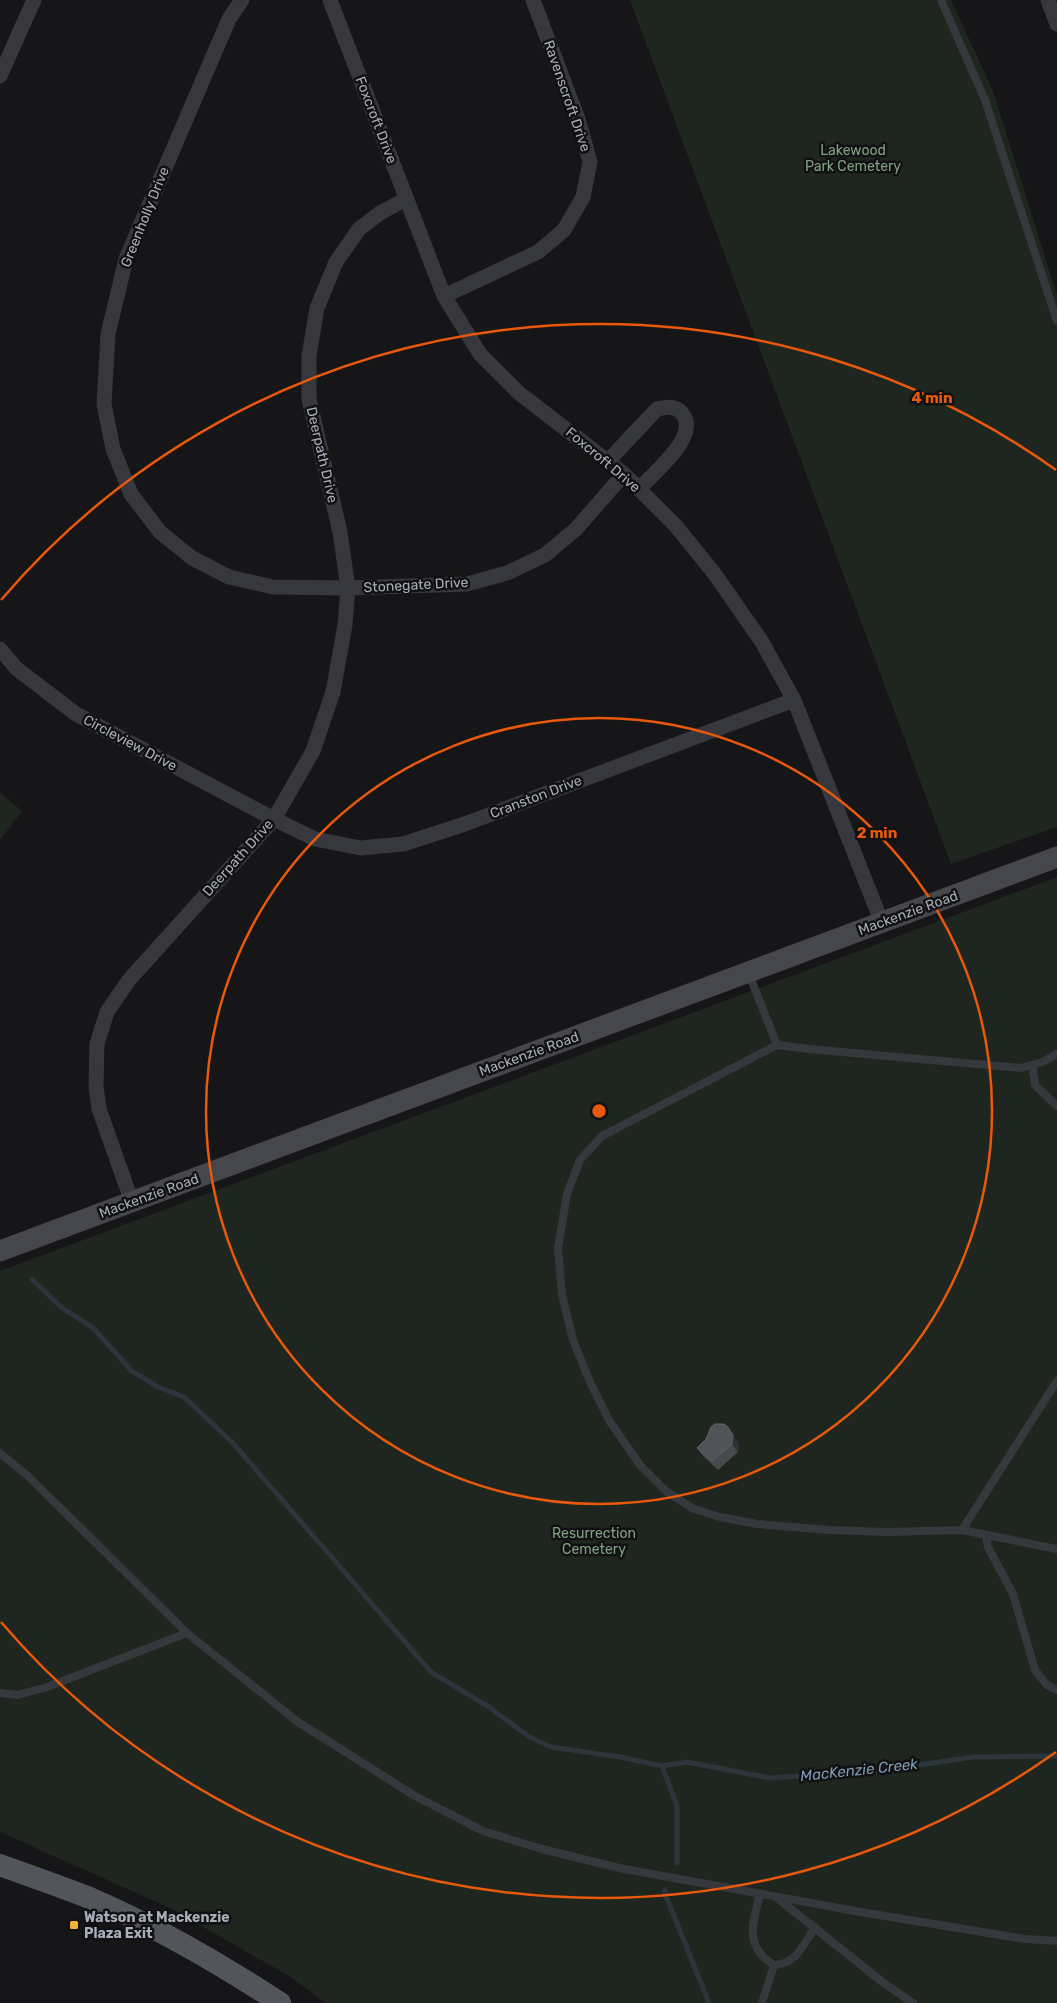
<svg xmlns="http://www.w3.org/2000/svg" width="1057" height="2003" viewBox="0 0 1057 2003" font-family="Rubik,sans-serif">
<rect width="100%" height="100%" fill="#161618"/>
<!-- green -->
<path fill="#1e261f" d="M630 0H951L993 91 1057 295V827L951 864Z
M0 792 22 811 0 840Z
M1057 877V2003H326L289 1976 170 1908 0 1832V1271Z"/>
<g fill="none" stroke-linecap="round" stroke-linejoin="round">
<!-- stream -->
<path stroke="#2c353c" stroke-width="5" d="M32 1279 62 1308 93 1328 132 1371 158 1387 184 1397 232 1442 431 1672 489 1707 528 1736 551 1747 620 1757 662 1766 687 1762 770 1778 879 1771 973 1757 1057 1756
M662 1766 677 1806V1863
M665 1890 664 1891 709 2003"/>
<!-- lane -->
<path stroke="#37383d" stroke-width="8" d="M941 0 985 100 1057 321
M749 974 777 1045
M1057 1054 1042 1062 1021 1068 809 1049 777 1045 602 1136 580 1160 567 1194 558 1248 562 1295 573 1340 590 1382 610 1422 640 1465 667 1492 694 1509 720 1517 757 1524 830 1530 888 1532 962 1530 1057 1549
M1032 1065 1035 1085 1057 1106
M0 1453 29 1477 187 1633 298 1722 415 1796 483 1831 542 1849 619 1868 861 1912 1025 1939 1057 1941
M962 1530 1057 1381
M986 1535 988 1547 1013 1594 1035 1670 1047 1685 1057 1690
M0 1693 18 1695 47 1687 187 1633
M760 1894C753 1923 743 1946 774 1965
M776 1897 885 1984 913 2003
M762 2003 774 1965C796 1965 804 1944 815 1927"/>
<!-- street -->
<path stroke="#37383d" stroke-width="15" d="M242 0 229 19 126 259 108 334 104 404 113 449 131 494 160 532 192 558 229 577 273 587 348 588 467 584 507 573 545 555 576 529 624 474
M330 0 444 296 480 354 519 393 624 474 675 525 714 573 762 642 794 700 882 923
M1048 0 1057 24
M0 76 34 0
M444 296 538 252 564 230 583 197 590 162 578 119 533 0
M608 461 657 409C666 407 675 405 682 413 701 436 654 472 639 489
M0 649 17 669 76 714 274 819 315 839 361 848 403 844 462 825 794 700
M132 1202 99 1109 96 1086 97 1044 107 1012 129 980 274 819 313 751 333 692 345 625 348 588 340 532 309 399V356L317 308 336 262 359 229 380 213 406 199"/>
<!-- secondary -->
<path stroke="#45474d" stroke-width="21" d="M0 1251 1057 857"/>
<!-- primary -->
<path stroke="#53555c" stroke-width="22" d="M0 1865C30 1876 60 1886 90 1898 157 1927 219 1963 280 2003"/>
</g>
<!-- wall -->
<path fill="#47494d" d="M706 1439 739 1443 738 1452 718 1470 703 1456 697 1448Z"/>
<!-- shaded-wall -->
<path fill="#2f3033" d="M728 1427 739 1443 738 1452 732 1444Z"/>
<!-- building -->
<path fill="#525359" stroke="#5f6168" d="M715 1424H724L728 1427 733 1435 732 1444 712 1461 697 1448 706 1439 711 1427Z"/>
<!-- distance rings -->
<g fill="none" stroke="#e8590c" stroke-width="2.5">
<circle cx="599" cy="1111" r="393"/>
<path d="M1056 1752A787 787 0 0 1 1 1622M1 600A787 787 0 0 1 1056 470"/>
</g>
<!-- markers -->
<rect fill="#f2b134" stroke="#111113" stroke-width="2" x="69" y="1920" width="10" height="10" rx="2.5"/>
<g text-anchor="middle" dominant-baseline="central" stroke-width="5" stroke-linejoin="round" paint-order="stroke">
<!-- street labels -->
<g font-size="14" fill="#a8adb8" stroke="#111113">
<text transform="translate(567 96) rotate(71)">Ravenscroft Drive</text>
<text transform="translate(376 120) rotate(69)">Foxcroft Drive</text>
<text transform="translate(145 217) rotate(-68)">Greenholly Drive</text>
<text transform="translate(322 455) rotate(77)">Deerpath Drive</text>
<text transform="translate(603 460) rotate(40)">Foxcroft Drive</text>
<text transform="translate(416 585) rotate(-3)">Stonegate Drive</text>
<text transform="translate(130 743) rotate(28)">Circleview Drive</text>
<text transform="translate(536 797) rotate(-21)">Cranston Drive</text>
<text transform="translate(238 858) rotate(-48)">Deerpath Drive</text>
<text transform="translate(908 913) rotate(-20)">Mackenzie Road</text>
<text transform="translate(529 1054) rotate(-20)">Mackenzie Road</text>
<text transform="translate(149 1196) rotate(-20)">Mackenzie Road</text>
</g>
<!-- park labels -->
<g font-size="14" fill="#7fa381" stroke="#111113">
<text x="853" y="150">Lakewood<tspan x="853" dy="16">Park Cemetery</tspan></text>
<text x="594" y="1533">Resurrection<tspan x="594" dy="16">Cemetery</tspan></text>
</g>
<!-- poi labels -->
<g font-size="14" font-weight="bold" fill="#a8adb8" stroke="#111113" text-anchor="start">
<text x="84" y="1917">Watson at Mackenzie<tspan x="84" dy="16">Plaza Exit</tspan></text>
</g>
<!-- water labels -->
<g font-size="15" font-style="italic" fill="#7f9bb3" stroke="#111113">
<text transform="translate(859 1770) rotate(-6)">MacKenzie Creek</text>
</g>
</g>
<circle cx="599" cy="1111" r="8" fill="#e8590c" stroke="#111113" stroke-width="2.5"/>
<g font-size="15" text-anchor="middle" font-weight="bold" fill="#e8590c" stroke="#111113" stroke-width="5" stroke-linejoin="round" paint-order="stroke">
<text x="932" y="403">4 min</text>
<text x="877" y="838">2 min</text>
</g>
</svg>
